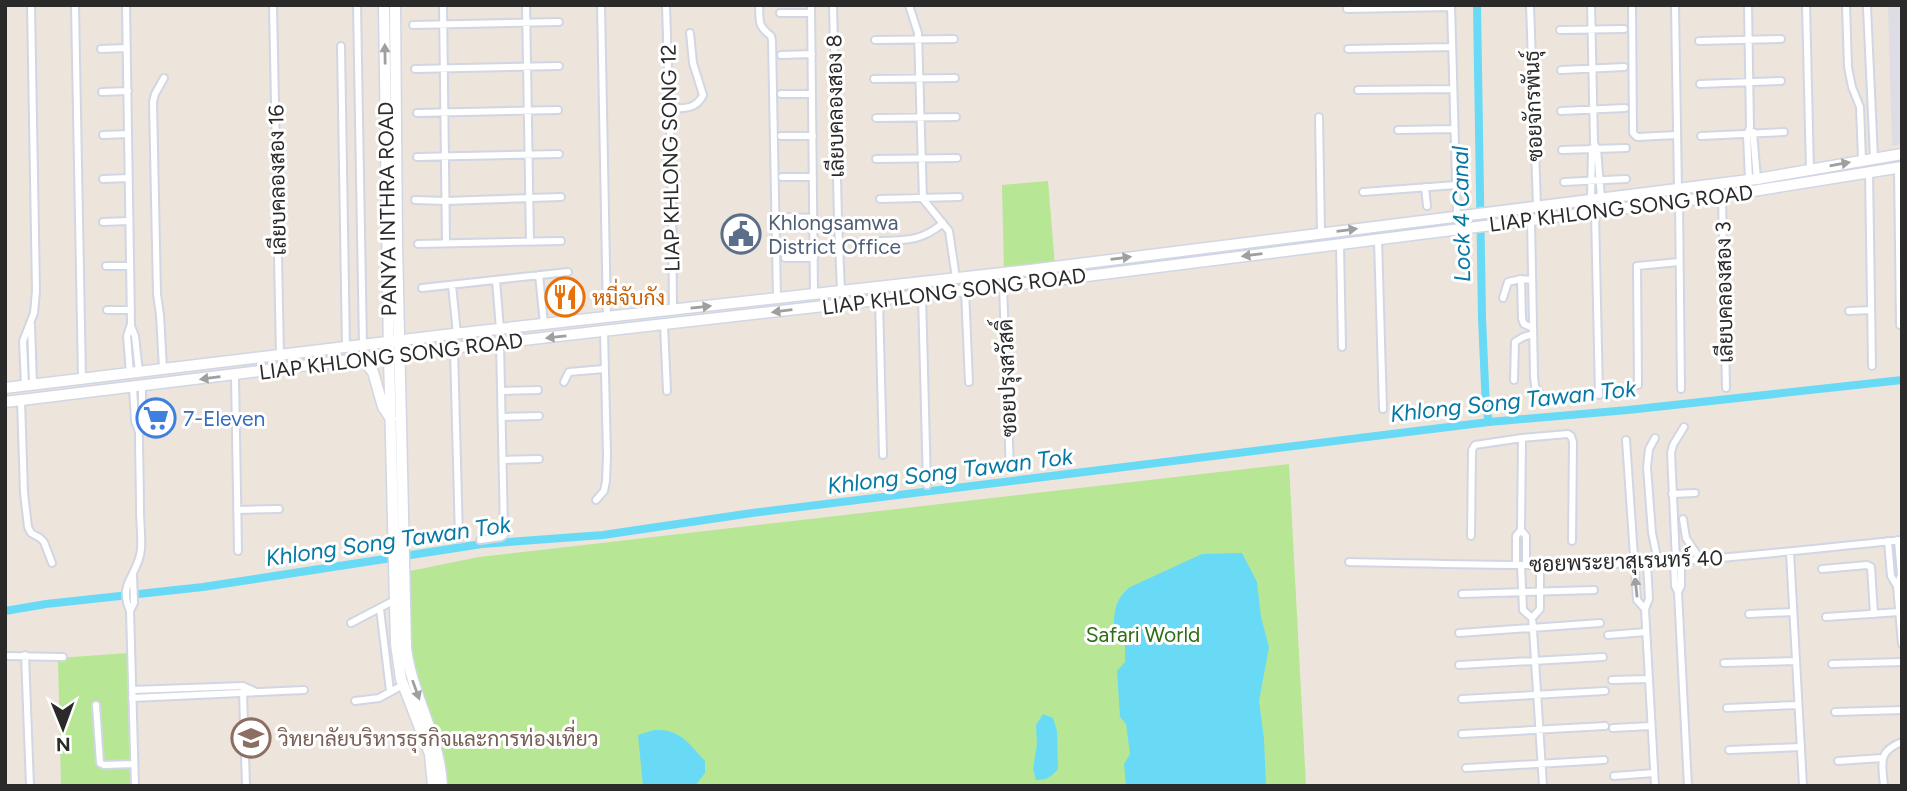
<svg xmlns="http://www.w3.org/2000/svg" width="1907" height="791" viewBox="0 0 1907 791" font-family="Figtree,Sarabun,sans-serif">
<rect width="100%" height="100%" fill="#ede4db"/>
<!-- industrial -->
<path fill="#dedde5" d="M1888 5H1902V144L1892 146Z"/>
<!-- green -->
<path fill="#b7e794" d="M1048 181 1055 266 1004 273 1002 185Z
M1289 464 1306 786H446L445 758 414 668 409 650 410 571 479 557Z
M128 653 133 786H61L58 658Z"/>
<!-- water -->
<path fill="#68daf6" d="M1242 553 1257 582 1261 617 1269 647 1259 701 1264 739 1266 786H1126L1124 764 1130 754 1126 724 1120 717 1117 671 1125 662V639L1114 635C1114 614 1113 601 1130 587L1202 554Z
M1043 714 1053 718 1057 731 1058 769C1051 777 1047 780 1036 780L1033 769 1037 744 1036 725Z
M654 730C681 729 688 743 705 761V773L695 786H643L638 735Z"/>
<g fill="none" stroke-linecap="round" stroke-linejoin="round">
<!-- canal -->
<path stroke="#68daf6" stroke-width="8" d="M1477 5 1482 318 1486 408 1489 422
M5 611 46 604 203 587 482 544 603 535 752 513 1489 422 1628 410 1902 380"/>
<!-- street casing -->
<g stroke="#d1d6e4" stroke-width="10">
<path id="street" d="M75 5 82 379
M126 5 131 324 127 336 130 373
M273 5 280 356
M357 5 363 346
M443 5 446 243
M526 5 530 241
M601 5 607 318
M666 5 672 200 673 310
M759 5C760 22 757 25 771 36L772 41 777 298
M811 5 814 294
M833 5 838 220 841 291
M909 5 918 33 923 199 949 231 956 278
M1451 5 1457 216
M1530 5 1537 206
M1591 5 1594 143 1597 149 1601 198
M1632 5 1633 133 1637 137 1677 135
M1675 5 1678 189
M1748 5 1750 127 1747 135 1749 180
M1806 5 1810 170
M1846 5 1848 67 1852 87 1860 107 1862 160
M1867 7 1874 158
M1347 9 1451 7
M780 13H811
M413 25 559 22
M1560 30 1624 29
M875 40 954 39
M1699 41 1781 39
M341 46 346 348
M101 49 127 48
M1348 49 1452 47
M781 55 812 54
M415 69 559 66
M1561 70 1624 67
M874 79 955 78
M1700 84 1781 81
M1358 90 1453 89
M102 92 128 91
M781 94H812
M668 108C683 109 697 109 703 95L693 63 690 33
M1561 111 1625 108
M417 113 558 110
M1319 117 1321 233
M876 118 956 117
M1398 130 1454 129
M1753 132 1757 179
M103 135 128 134
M781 136H813
M1701 136 1784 132
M1562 150 1626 148
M417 157 559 154
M876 159 957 158
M1898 167 1900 325
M1869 172 1872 366
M782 177H813
M103 179 129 178
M1564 182 1626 179
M1425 187 1427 206
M1363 192 1456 185
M1722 196 1726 388
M880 199 959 197
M1591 199 1592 148
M415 200 445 201 561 197
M1679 201 1681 389
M1595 212 1599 395
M785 217 813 218
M1531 220 1534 376 1535 386 1542 397
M103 222 129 221
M1378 239 1383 409
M881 241C907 240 922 241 943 223
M418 244 561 241
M1340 244 1342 347
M785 258H814
M106 266H130
M539 275 544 324
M496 280 500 329
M1532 280 1521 279 1522 319 1524 324 1533 328
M452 285 457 334
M1003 286 1010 470
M422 288 568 272
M965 290 969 382
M922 295 927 485
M1503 298 1508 282 1521 279
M879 300 883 455
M107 310H131
M1849 311 1871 310
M31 325 33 385
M664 325 667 391
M131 326 135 336 139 372
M454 349 459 539
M163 369 160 315 157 294 153 102 155 94 164 78
M235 375 238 551
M1514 380 1515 342 1523 337 1533 334
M564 382 569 372 604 369
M1638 385 1637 266 1679 262
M25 386 23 341 34 313 36 291 31 5
M133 387 135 421 139 432C139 458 140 484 140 510 140 523 142 537 141 549 139 575 117 582 130 611L135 786
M501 391 538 390
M21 400 24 493 28 527 31 533 40 538 44 542 52 563
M502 417 539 416
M214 419 236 417
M139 432 142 421V385
M1655 438 1649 449 1647 467 1652 533 1658 562
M1626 440 1637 600 1645 609
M503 460 539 459
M1672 494 1695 493
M596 500 604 491 606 481 607 456 604 331
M237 510 279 509
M1683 519 1686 538 1700 559
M1521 530 1526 536V565
M1471 536 1472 450 1475 445 1522 438 1568 434 1571 436 1573 442 1572 541
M480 540 501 537 504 535V531L500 343
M1898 540 1901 575 1897 586 1902 644
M1888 541 1891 576 1897 586
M1790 552 1803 786
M1674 561 1675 586 1678 592 1688 786
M1676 561 1671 453 1673 445 1684 427
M1349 562C1448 564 1548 567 1647 563 1732 559 1817 548 1902 540
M1647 563 1649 599 1645 609 1655 786
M1516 565V536L1521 530 1522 438
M1521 565 1523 610 1532 618 1533 629 1543 786
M1822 569 1867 565 1871 567 1874 614
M1678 592 1681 586V561
M1462 594 1594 590
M380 609 390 691
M130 611 134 603 133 574
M1749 614 1793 612
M1826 617 1899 612
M1532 618 1540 609V565
M351 623 395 600
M1459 633 1600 623
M1608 635 1646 632
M25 655 30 786
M5 656 63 657
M1724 663 1796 661
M1832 664 1902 662
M1459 665 1603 657
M1612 680 1648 679
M132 690 243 686 254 691
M243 692 246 786
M132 698 304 690
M1462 699 1605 691
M355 701 379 698 403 685
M96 705 100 763 104 765 134 764
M1727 708 1798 705
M1835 712 1902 710
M1613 728 1651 726
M1462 734 1605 726
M1729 750 1801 747
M1838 761 1882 758
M1466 768 1604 760
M1614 776 1654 773
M1884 786C1882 764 1877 751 1902 742"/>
</g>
<!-- secondary casing -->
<g stroke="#d1d6e4" stroke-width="13">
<path id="secondary" d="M384 5 389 356 396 644 401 679 430 754 433 786
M395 5 397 244 406 648C412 696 440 737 442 786
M363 359 373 372 383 407 391 419
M5 388 453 334 1030 270 1757 179 1902 154
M5 402 399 354 1055 280 1722 196 1902 167"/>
</g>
<!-- street -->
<use href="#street" stroke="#fff" stroke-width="6"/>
<!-- secondary -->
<use href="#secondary" stroke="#fff" stroke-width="10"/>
</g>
<!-- one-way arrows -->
<defs><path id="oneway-solid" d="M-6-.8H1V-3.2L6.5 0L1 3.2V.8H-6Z" transform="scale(1.75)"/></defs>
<g fill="#9f9f9f">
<use href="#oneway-solid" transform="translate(385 54) rotate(-91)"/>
<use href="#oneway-solid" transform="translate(1840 164) rotate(-10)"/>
<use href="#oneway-solid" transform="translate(1347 230) rotate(-7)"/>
<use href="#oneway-solid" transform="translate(1252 255) rotate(173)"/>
<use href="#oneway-solid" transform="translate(1121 258) rotate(-7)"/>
<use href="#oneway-solid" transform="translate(701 307) rotate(-6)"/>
<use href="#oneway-solid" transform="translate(782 311) rotate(173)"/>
<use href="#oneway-solid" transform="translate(556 337) rotate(174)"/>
<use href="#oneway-solid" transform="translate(210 378) rotate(173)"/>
<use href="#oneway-solid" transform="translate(1636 587) rotate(-96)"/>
<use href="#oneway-solid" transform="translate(416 690) rotate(70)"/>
</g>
<!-- icons -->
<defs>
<g id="civic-ring" transform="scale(2.0125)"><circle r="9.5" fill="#fff" stroke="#5c6f8a" stroke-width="1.5"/><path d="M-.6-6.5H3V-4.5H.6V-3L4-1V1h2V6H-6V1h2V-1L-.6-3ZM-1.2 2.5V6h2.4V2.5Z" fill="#5c6f8a"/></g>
<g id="restaurant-ring" transform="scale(2.0125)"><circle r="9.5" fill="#fff" stroke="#e8710a" stroke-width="1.5"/><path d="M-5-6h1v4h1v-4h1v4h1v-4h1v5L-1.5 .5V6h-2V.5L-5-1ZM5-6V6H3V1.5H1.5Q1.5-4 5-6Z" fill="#e8710a"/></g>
<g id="supermarket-ring" transform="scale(2.0125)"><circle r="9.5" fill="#fff" stroke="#3f7fe0" stroke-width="1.5"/><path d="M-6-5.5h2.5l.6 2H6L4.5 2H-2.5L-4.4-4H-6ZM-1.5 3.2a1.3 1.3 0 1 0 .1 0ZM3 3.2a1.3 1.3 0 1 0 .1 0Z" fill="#3f7fe0"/></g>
<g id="university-ring" transform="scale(2.0125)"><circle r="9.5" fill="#fff" stroke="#8d6e63" stroke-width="1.5"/><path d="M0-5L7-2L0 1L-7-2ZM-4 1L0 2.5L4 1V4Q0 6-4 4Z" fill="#8d6e63"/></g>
</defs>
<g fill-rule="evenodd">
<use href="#civic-ring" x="741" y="234"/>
<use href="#restaurant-ring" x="565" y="297"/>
<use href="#supermarket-ring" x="156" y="418"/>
<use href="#university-ring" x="251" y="738"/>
</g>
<g text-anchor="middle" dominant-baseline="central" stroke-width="6" stroke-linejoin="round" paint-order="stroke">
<!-- street labels -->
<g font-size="21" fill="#2a2a2a" stroke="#fff">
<text transform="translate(835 106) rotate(-91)">เลียบคลองสอง 8</text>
<text transform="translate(1533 106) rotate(-92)">ซอยจักรพันธุ์</text>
<text transform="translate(670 158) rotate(-91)">LIAP KHLONG SONG 12</text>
<text transform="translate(277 180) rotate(-91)">เลียบคลองสอง 16</text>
<text transform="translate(1621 208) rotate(-7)">LIAP KHLONG SONG ROAD</text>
<text transform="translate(387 209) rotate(-91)">PANYA INTHRA ROAD</text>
<text transform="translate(954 291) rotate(-7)">LIAP KHLONG SONG ROAD</text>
<text transform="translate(1724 292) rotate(-91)">เลียบคลองสอง 3</text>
<text transform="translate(391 356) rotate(-7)">LIAP KHLONG SONG ROAD</text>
<text transform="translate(1007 378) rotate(-92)">ซอยปรุงสวัสดิ์</text>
<text transform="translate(1626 561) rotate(-2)">ซอยพระยาสุเรนทร์ 40</text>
</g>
<!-- service labels -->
<g font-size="21" fill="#4e5e75" stroke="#fff" text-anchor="start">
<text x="768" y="222">Khlongsamwa<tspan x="768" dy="24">District Office</tspan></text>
</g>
<!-- food labels -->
<g font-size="21" fill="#c56008" stroke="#fff" text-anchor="start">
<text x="592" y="297">หมี่จับกัง</text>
</g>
<!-- shop labels -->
<g font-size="21" fill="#366cbe" stroke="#fff" text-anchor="start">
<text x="183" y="418">7-Eleven</text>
</g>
<!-- park labels -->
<g font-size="21" fill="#2e6c15" stroke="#fff">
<text x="1143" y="634">Safari World</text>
</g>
<!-- education labels -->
<g font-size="21" fill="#785e54" stroke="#fff" text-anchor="start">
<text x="278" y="738">วิทยาลัยบริหารธุรกิจและการท่องเที่ยว</text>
</g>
<!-- water labels -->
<g font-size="23" font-style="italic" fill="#0579a4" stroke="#fff">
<text transform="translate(1461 214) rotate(-91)">Lock 4 Canal</text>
<text transform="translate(1513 401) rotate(-6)">Khlong Song Tawan Tok</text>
<text transform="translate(950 471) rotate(-7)">Khlong Song Tawan Tok</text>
<text transform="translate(388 541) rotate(-8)">Khlong Song Tawan Tok</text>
</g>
</g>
<!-- border -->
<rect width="1907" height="791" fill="none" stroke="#2a2a2a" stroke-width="14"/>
<!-- north arrow -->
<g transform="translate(63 728) rotate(179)" stroke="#ffffff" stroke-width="5" paint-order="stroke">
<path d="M0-5L12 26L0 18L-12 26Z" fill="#2a2a2a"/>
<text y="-10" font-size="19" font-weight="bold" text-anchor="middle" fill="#2a2a2a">N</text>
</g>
</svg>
